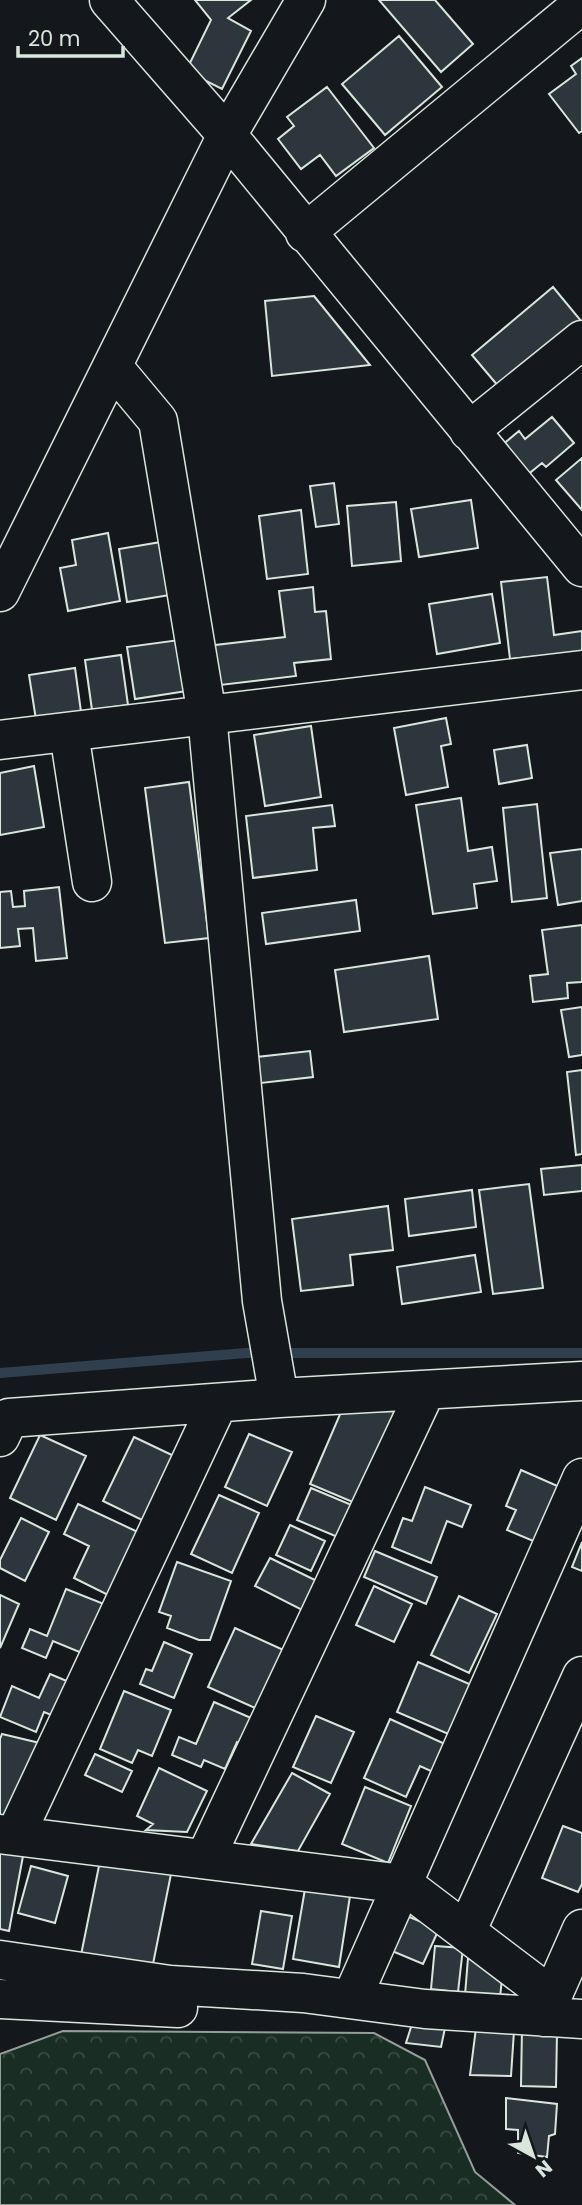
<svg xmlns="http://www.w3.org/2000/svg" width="582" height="2205" viewBox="0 0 582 2205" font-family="Poppins,sans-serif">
<defs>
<pattern id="forest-crowns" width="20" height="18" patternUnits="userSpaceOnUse" patternTransform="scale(1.75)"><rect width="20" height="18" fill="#1a2d24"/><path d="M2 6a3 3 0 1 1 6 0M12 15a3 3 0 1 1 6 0" fill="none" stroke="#3b4b43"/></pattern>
</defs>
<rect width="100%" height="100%" fill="#14181c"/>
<!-- forest -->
<path fill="url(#forest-crowns)" stroke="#939e99" stroke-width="2" d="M63 2031 374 2033 425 2060 475 2172 515 2205H0V2054Z"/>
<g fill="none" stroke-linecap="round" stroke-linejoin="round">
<!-- stream -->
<path stroke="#2f3f4d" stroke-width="10" d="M0 1373 246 1353H582"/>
</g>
<!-- building -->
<path fill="#2c363c" stroke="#d8e6dc" stroke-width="2" d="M195 0H251L228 18 251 31 222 89 186 71 211 20Z
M379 0H435L473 44 441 72Z
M399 36 442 87 385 135 342 84Z
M582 58V131L579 133 549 94 576 74 571 66Z
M327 87 374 148 336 176 320 155 301 169 278 139 294 126 287 117Z
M553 287 582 322 504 393 472 355Z
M314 296 370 365 272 376 265 301Z
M552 417 574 443 546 467 542 463 526 476 501 446 519 431 525 439Z
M582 458V510L556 480Z
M334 483 339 524 316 527 310 486Z
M471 500 478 548 419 557 411 509Z
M396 502 401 561 352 566 347 506Z
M301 510 308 574 267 579 259 516Z
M108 533 120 601 68 611 60 568 76 565 72 540Z
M167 541 176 594 127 602 119 549Z
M547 577 554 635 582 631V658L550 655 510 659 501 582Z
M313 587 315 612 326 611 331 659 294 663 296 676 212 686 207 646 285 637 279 591Z
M492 594 500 643 437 654 429 604Z
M179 640 187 691 135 699 127 647Z
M121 655 128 705 92 710 85 660Z
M75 668 82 719 37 726 29 675Z
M446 718 451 744 441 746 448 787 406 795 394 728Z
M311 726 321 797 265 806 254 735Z
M527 745 532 778 499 784 494 750Z
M34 766 44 827 0 835V773Z
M189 782 209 938 165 943 145 788Z
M461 798 468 851 492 847 497 881 474 884 477 908 433 914 416 805Z
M537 804 547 898 512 902 503 808Z
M332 805 335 826 313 828 317 870 253 878 246 816Z
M582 849V901L558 905 550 853Z
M59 887 67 958 36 961 33 928 18 929 20 946 0 948V892L11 891 13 907 25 906 24 891Z
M356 900 360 931 266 944 262 913Z
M582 925V982L567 983 568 998 533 1002 530 976 548 974 542 930Z
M429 956 438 1019 344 1032 335 970Z
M582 1007V1055L569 1057 561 1010Z
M310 1051 313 1077 261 1083 257 1057Z
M582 1070V1154L576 1155 567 1072Z
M582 1165V1191L544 1195 541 1169Z
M529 1184 543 1288 493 1294 479 1190Z
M472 1190 476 1227 409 1236 405 1199Z
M388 1206 393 1250 350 1255 353 1285 301 1291 292 1219Z
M475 1255 481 1292 402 1304 397 1267Z
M395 1411 355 1503 310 1484 341 1412Z
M249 1434 292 1452 267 1506 225 1487Z
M40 1435 86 1456 56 1520 10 1498Z
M134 1437 174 1456 144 1521 103 1501Z
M521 1470 562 1488 538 1543 507 1530 516 1510 506 1506Z
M425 1487 471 1505 462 1527 447 1521 431 1563 392 1547 403 1518 412 1521Z
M311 1488 354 1506 340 1538 297 1520Z
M219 1495 259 1513 232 1573 191 1554Z
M78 1504 140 1533 110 1596 74 1578 89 1546 64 1534Z
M21 1518 49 1532 25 1581 0 1568V1560Z
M290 1525 325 1541 311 1571 276 1555Z
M582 1542V1571L572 1567Z
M375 1551 437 1577 426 1604 364 1577Z
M270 1558 321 1583 306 1612 255 1586Z
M177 1562 231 1581 210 1640H199L167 1628 171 1616 159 1612Z
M374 1586 412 1604 394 1642 356 1625Z
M66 1589 109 1606 89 1656 53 1641 46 1658 22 1648 30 1629 47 1636Z
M0 1595 19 1604 0 1648Z
M459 1596 497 1614 469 1673 431 1655Z
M235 1628 290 1653 264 1712 208 1687Z
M164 1642 192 1654 174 1698 140 1684 146 1669 152 1671Z
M418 1662 474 1686 453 1736 397 1712Z
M50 1674 74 1684 59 1718 44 1712 36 1732 0 1717 12 1686 39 1698Z
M124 1691 171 1710 152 1756 138 1750 132 1763 100 1749Z
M214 1702 258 1721 247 1746 237 1742 225 1769 204 1760 201 1767 172 1755 179 1737 196 1744Z
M316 1716 354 1732 331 1783 293 1767Z
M390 1719 445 1744 433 1772 420 1766 406 1797 364 1778Z
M2 1734 44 1744 8 1819 0 1818V1739Z
M95 1754 132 1771 122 1792 85 1775Z
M159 1768 207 1791 187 1832 146 1830 153 1824 137 1816Z
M292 1773 330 1794 298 1851 251 1844Z
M365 1787 411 1806 388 1863 342 1844Z
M563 1826 582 1833V1884L578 1892 542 1878Z
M0 1852 23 1856 9 1931 0 1929Z
M101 1856 172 1869 152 1969 81 1955Z
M31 1866 68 1876 55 1923 18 1913Z
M305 1889 350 1896 339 1967 293 1959Z
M261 1911 292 1916 283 1969 252 1964Z
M407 1916 439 1929 423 1964 392 1951Z
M435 1946 463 1948 458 1992 431 1989Z
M468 1958 502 1978 500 1998 465 1995Z
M412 2024 445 2028 441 2047 406 2043Z
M522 2027 557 2033 556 2087 521 2086Z
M476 2028 514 2031 511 2076 470 2075Z
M506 2098 557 2104 555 2134 549 2136 547 2157 518 2153V2130L506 2129Z"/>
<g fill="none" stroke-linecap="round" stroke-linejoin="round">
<!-- minor casing -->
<g stroke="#d8e6dc" stroke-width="41">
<path id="minor" d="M109 0 227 135 582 567
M305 233 582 4
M113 367 158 421 207 715 262 1301 279 1398
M469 431 582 340
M0 592 227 135 306 0
M69 733 92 882
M0 740 582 670
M0 1437 9 1418 279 1398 582 1381
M0 1834 403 1884 552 1997
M15 1836 218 1403
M205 1859 426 1390
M466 1932 582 1676
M0 1960 170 1985 303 1993 425 2009 582 2019
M352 1998 582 1478
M0 1999 178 2008
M543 2017 582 1929"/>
</g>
<!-- minor -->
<use href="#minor" stroke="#14181c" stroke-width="38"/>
</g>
<!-- north arrow -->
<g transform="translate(533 2156) rotate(140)" stroke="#14181c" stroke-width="5" paint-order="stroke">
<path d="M0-5L12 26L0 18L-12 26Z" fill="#d8e6dc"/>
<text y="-10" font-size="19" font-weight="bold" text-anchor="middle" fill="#d8e6dc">N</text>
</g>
<!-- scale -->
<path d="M18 46v10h105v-10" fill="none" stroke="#d8e6dc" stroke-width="3.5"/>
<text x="28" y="46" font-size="21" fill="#d8e6dc" stroke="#14181c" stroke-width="5" paint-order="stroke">20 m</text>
</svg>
